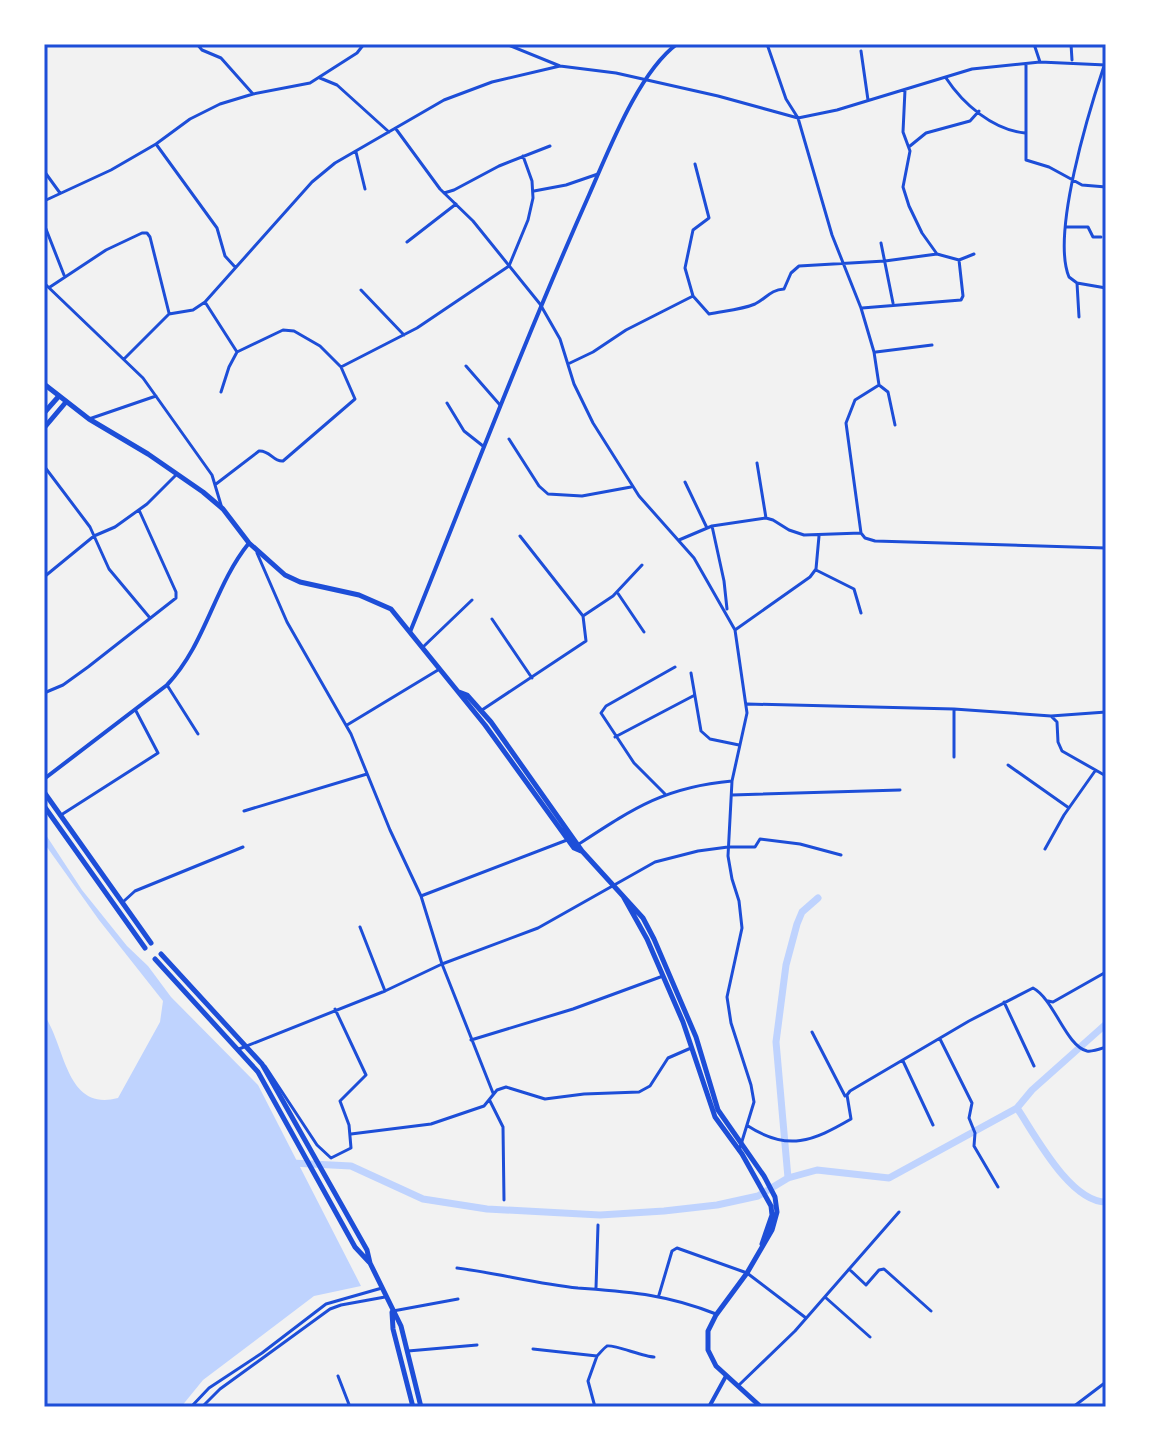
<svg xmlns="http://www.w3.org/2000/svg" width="1150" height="1451" viewBox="0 0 1150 1451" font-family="Commissioner,sans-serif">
<rect width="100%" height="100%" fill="#f2f2f2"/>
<!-- water -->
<path fill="#bfd3fe" d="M44 832 82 890 127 946 148 966 171 997 258 1085 361 1286 314 1296 203 1380 181 1407H44V1015C66 1046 65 1112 118 1098L160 1022 163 1001 99 920 44 843Z"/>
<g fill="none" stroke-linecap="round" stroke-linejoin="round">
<!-- canal -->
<path stroke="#bfd3fe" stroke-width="7" d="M1017 1108C1035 1135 1070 1202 1106 1202
M292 1163 351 1166 423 1199 487 1209 600 1215 664 1211 717 1205 758 1196 788 1178 817 1170 889 1178 1017 1108 1032 1090 1106 1024
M788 1178 776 1042 786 965 797 924 802 912 818 898"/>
<!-- minor -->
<path stroke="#1d4ed8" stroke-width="3" d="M197 44 202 50 221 58 253 94
M506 44 560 66 616 73 718 96 798 118 837 110 972 69 1040 62 1106 65
M767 44 786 99 798 118 832 235 861 308 874 352 879 385 855 400 846 423 861 533
M1034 44 1040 62
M1071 44 1072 60
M861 51 868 100
M1026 65V160L1049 167 1082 185 1106 187
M1104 66C1089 111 1051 234 1069 277L1077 283 1106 288
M320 78 337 85 389 132
M946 78C963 104 993 130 1025 133
M905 90 903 132 910 151 903 187 909 206 922 233 937 254
M396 129 440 189 473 221 540 304 560 339 574 384 593 423 639 496 694 558 735 630 747 713 732 781 728 856 732 879 739 901 742 928 727 997 731 1023 751 1085 754 1102 739 1151
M156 144 217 228 225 256 235 267
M910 146 926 133 970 121 979 111
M356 152 365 189
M695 164 709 218 693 230 685 268 693 296 709 314C723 311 741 310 755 304 767 298 770 290 784 289L791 273 799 266 885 261 937 254 959 260 974 254
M44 171 60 193
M534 191 566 185 598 174
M444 193 454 190 499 166 550 146
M44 201 111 170 156 144 190 119 220 104 253 94 310 83 357 53 364 44
M44 224 64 275
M1067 227H1088L1093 237H1101
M407 242 456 204
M881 243 893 303
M44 283 143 378 212 475 221 505
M1077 283 1079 317
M50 287 106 250 142 233H147L150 237 169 313
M361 290 404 335
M205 302 237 352
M862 308 961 300 963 296 959 260
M876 352 932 345
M124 359 169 314 193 310 205 302 312 182 335 163 444 100 492 82 560 66
M570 363 593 352 626 330 693 296
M466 366 500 405
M879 385 888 392 895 425
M221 392 229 367 237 352 283 330 294 331 320 346 340 366
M447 403 464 431 483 446
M89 419 156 396
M509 439 539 486 548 494 582 496 631 487
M757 463 766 518
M44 466 90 527 109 569 150 618
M685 482 707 528
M216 484 259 451C270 450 273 462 283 461L355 399 341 367 417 328 509 266 528 220 533 198 532 181 523 156
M712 526 724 581 727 609
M679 540 712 526 766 518 773 520 789 530 804 535 861 533 865 538 875 541 1106 548
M257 553 287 622 351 734 390 830 421 896 442 964 493 1093
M816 570 854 589 861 613
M44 577 94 536 115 527 147 504 176 475
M617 592 644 632
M583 616 613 596 642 565
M492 619 532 678
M735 630 810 577 816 569 819 536
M423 647 472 600
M691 673 701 731 710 739 739 745
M167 685 198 734
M44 693 63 685 88 667 176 598V592L139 510
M747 704 954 709 1051 716 1057 722 1058 742 1062 751 1106 776
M482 710 586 641 583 616 520 536
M1051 716 1106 712
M347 725 438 670
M615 737 693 696
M954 757V709
M1008 765 1069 808
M665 794 634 763 601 713 606 706 675 667
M732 795 900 790
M244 811 367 774
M61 815 158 753 136 711
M579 844C634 808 665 787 732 781
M1045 849 1064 815 1095 771
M421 896 567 840
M124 901 135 891 243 847
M360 927 385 991
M1048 1001 1053 1002 1106 972
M1004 1002 1034 1066
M812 1032 845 1096
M940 1039 972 1103 969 1118 975 1133 974 1146 998 1187
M471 1040 573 1009 663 976
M239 1049 385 991 442 964 538 928 655 862 698 851 728 847H755L760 839 800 844 841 855
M903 1061 933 1125
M265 1066 317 1145 331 1158 351 1148 349 1125 340 1101 366 1075 335 1009
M490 1101 503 1127 504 1200
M748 1126C788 1152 813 1141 851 1119L847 1095 850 1091 969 1021 1033 988C1054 999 1066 1046 1087 1051 1093 1052 1100 1049 1106 1047
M351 1134 431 1124 484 1106 497 1090 506 1087 545 1099 584 1094 639 1092 650 1086 668 1058 691 1048
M457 1268C497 1273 538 1284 578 1288 630 1292 666 1294 716 1314
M849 1269 866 1285 879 1270 884 1269 931 1311
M596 1288 598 1225
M659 1295 672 1251 677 1248 747 1273 806 1318
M825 1297 870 1337
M393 1311 458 1299
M533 1349 597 1356C598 1355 605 1347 607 1346 613 1344 644 1357 654 1357
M408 1351 477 1345
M338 1376 350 1407
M739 1385 795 1331 899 1212
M191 1407 209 1388 262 1353 326 1304 382 1288
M202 1407 220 1389 330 1309 341 1305 385 1297
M584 1407 595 1406
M595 1407 588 1381 597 1356
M1073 1407 1106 1382"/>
<!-- tertiary -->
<path stroke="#1d4ed8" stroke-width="4" d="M44 779 167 685C206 644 214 586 249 543
M709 1407 726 1376"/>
<!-- secondary -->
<path stroke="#1d4ed8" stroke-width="4" d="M410 632C469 486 525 339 589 195 609 150 638 73 677 44"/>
<!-- primary -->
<path stroke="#1d4ed8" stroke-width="5" d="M44 413 59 396
M44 428 66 402
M44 792 151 943
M44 806 145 948
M161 954 262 1064 367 1250 370 1263 401 1326 421 1407
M155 959 258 1072 355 1247 369 1262
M392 1312 393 1329 413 1407"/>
<!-- trunk -->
<path stroke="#1d4ed8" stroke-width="5" d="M44 384 89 419 148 454 203 492 223 509 249 543 285 575 300 582 359 595 391 609 485 725 574 848 581 851
M459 692 467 695 491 722 582 851 643 918 654 939 696 1037 718 1110 764 1176 775 1197 777 1212 772 1230 747 1273 716 1315 708 1331V1350L716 1366 761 1407
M623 896 647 939 683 1022 715 1117 742 1154 771 1206 772 1215 762 1244"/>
</g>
<!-- border -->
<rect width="1150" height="1451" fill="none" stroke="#ffffff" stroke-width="92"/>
<rect x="46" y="46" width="1058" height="1359" fill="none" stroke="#1d4ed8" stroke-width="3"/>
</svg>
